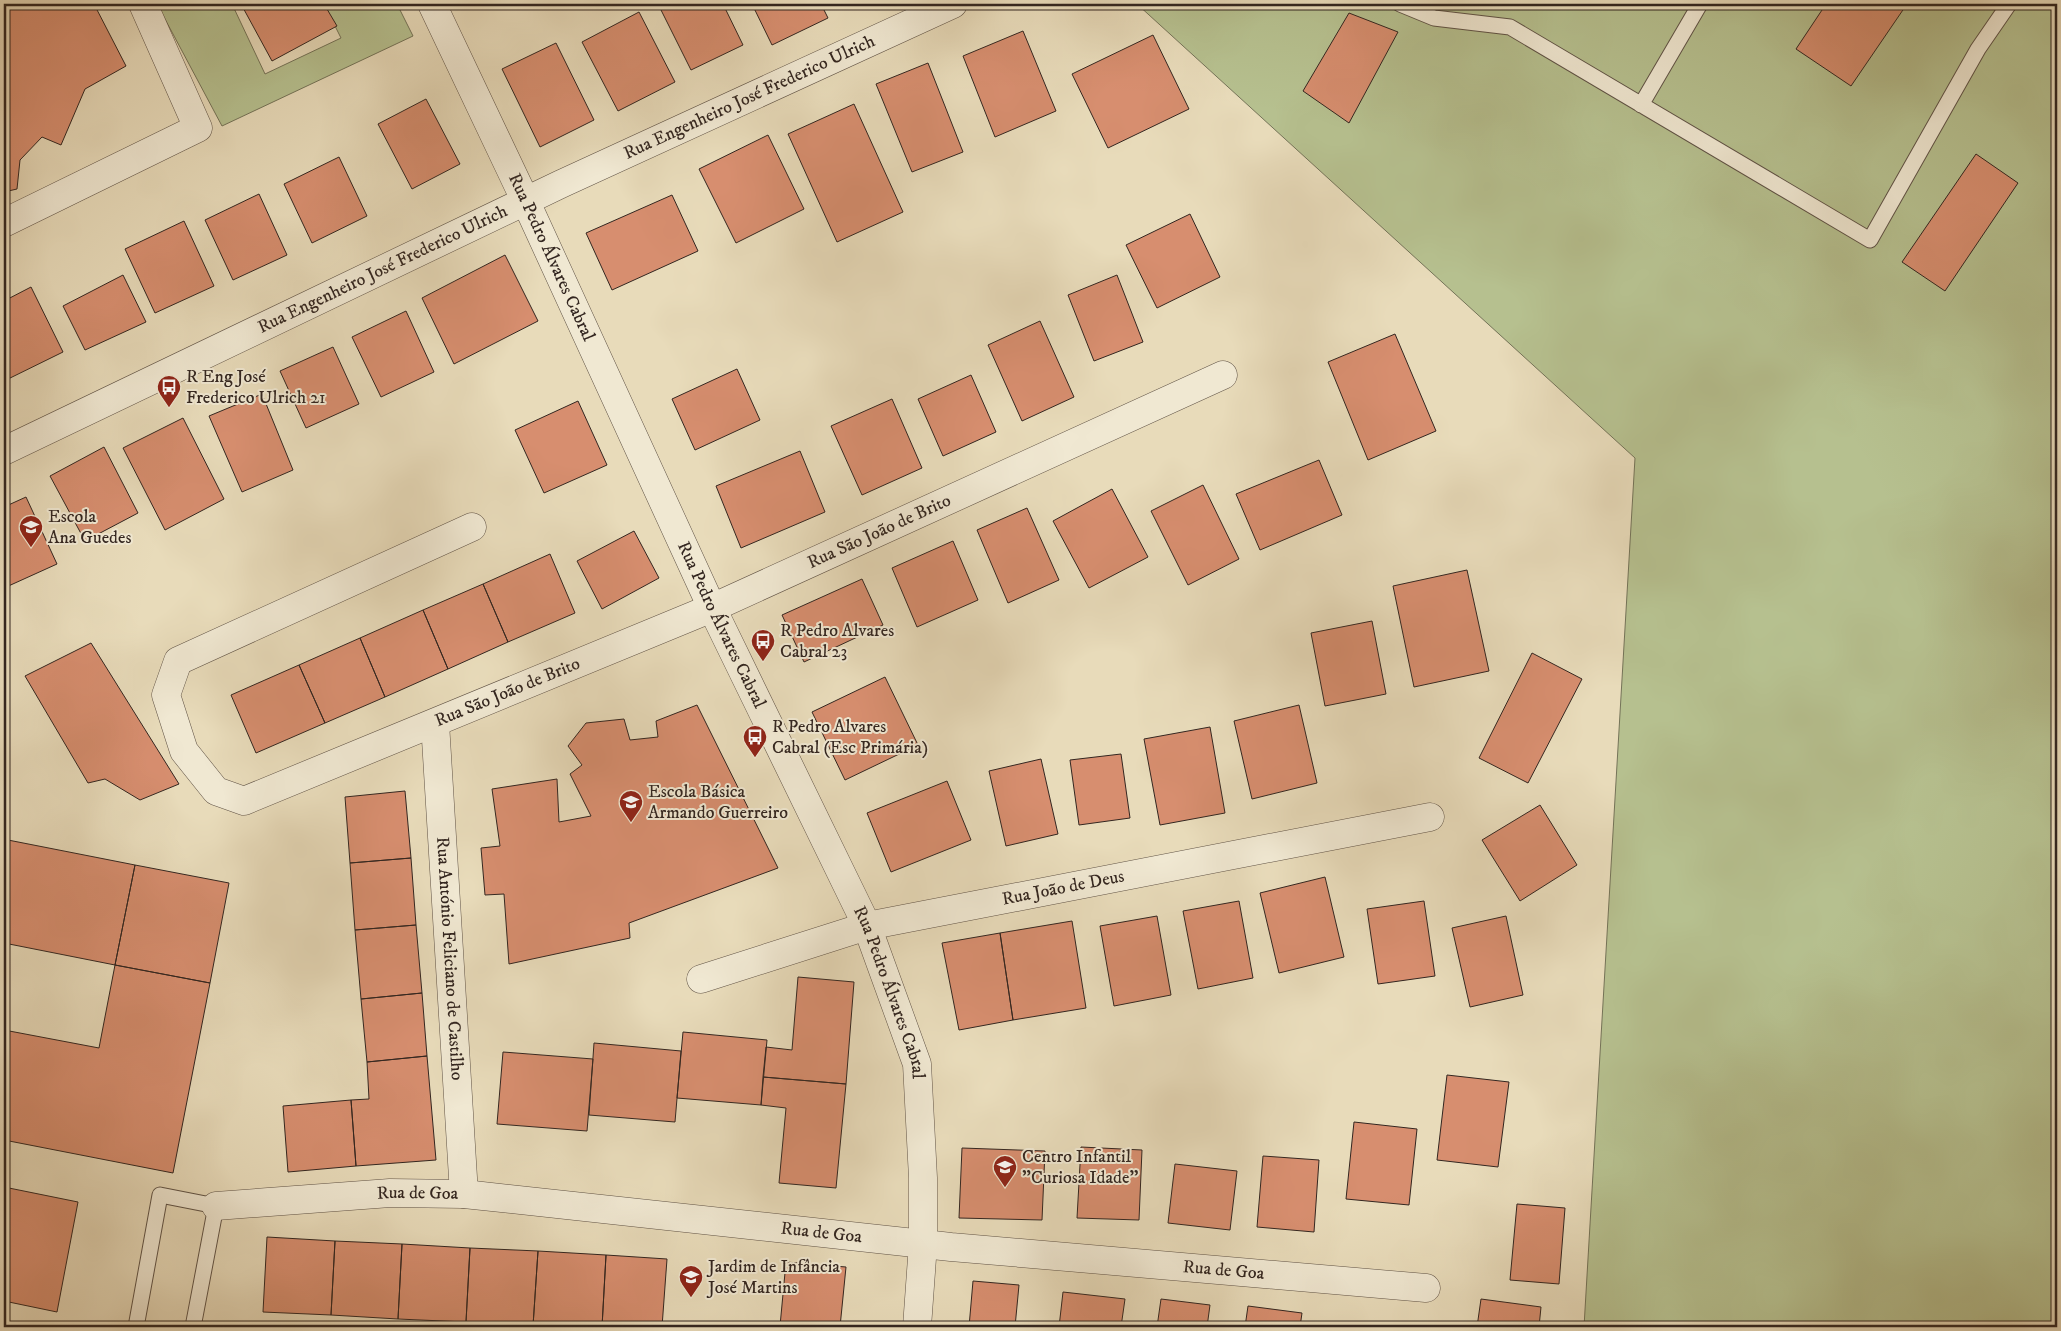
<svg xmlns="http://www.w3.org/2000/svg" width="2061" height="1331" viewBox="0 0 2061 1331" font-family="'IM FELL DW Pica',serif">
<rect width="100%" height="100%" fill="#e8dbba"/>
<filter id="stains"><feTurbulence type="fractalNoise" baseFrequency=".004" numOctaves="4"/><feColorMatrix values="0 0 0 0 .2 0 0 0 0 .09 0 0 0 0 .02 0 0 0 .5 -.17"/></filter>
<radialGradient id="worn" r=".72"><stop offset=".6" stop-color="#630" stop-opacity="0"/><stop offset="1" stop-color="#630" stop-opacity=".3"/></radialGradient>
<!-- green -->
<path fill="#b6c08f" stroke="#747358" d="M157 4H232L265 74 341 38 324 4H397L413 36 222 126Z
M1137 4H2057V1327H1584L1635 458Z"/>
<!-- building -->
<path fill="#d78e6f" stroke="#332620" d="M4 4H94L126 66 85 89 61 145 42 137 20 160 17 189 4 192Z
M241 4H324L337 26 272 61Z
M675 4H723L743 45 691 70 661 10Z
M752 4H821L828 18 772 45Z
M1826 4H1907L1851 86 1796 49Z
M639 12 675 82 618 111 582 42Z
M1349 13 1398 32 1349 123 1303 91Z
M1023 31 1056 111 995 137 963 56Z
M1153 35 1189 109 1108 148 1072 74Z
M556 43 594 120 540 147 502 69Z
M928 63 963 152 912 172 876 84Z
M426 99 460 164 412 189 378 124Z
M854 104 903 212 837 242 788 134Z
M768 135 804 209 736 243 699 169Z
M1976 154 2018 183 1945 291 1902 262Z
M339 157 367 216 312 243 284 184Z
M259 194 287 255 233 280 205 220Z
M672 195 698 251 612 290 586 233Z
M1190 214 1220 277 1157 308 1126 245Z
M184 221 214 286 155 313 125 249Z
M505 255 538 321 454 364 422 298Z
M123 275 146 322 85 350 63 306Z
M1117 275 1143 342 1094 361 1068 295Z
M31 287 63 352 4 381V301Z
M406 311 434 372 381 397 352 337Z
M1040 321 1074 397 1022 421 988 345Z
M1395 334 1436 431 1368 460 1328 362Z
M333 347 359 404 306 428 280 371Z
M737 369 760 420 695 450 672 399Z
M971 375 996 432 943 456 918 399Z
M262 394 293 470 242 492 209 416Z
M892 399 922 468 862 495 831 426Z
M578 401 607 465 544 493 515 430Z
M183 418 224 499 165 530 123 448Z
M104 447 138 513 85 541 50 476Z
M800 451 825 512 741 548 716 486Z
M1319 460 1342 515 1260 550 1236 494Z
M1203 485 1239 559 1188 585 1151 511Z
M1112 489 1148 557 1089 588 1053 521Z
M26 497 57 564 4 588V507Z
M1027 508 1059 580 1008 603 977 530Z
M634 531 659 578 602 609 577 561Z
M953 541 978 600 917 627 892 568Z
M550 554 575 613 508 642 483 584Z
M1467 570 1489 671 1414 687 1393 586Z
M862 579 883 625 804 662 782 615Z
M483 584 508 642 448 669 423 610Z
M423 610 448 669 385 697 360 638Z
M1372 621 1386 694 1325 706 1311 633Z
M360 638 385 697 325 723 299 665Z
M91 643 179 784 140 800 105 779 88 783 25 676Z
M1532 653 1582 679 1528 783 1479 758Z
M299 665 325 723 256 753 231 695Z
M885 677 918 745 845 780 812 712Z
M697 705 778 868 629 923 630 938 509 964 504 894 485 895 481 848 500 846 492 789 557 779 559 822 591 816 570 774 582 765 568 746 586 723 624 719 630 740 658 737 656 721Z
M1299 705 1317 783 1252 799 1234 721Z
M1210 727 1225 813 1160 825 1144 739Z
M1121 754 1130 818 1079 825 1070 760Z
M1041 759 1058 834 1006 846 989 771Z
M947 781 971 840 891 872 867 813Z
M405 791 411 858 350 863 345 797Z
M1540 805 1577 865 1520 901 1482 840Z
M8 840 135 865 115 965 4 943V860Z
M411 858 416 925 355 930 350 863Z
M135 865 229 883 210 983 115 965Z
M1325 877 1344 957 1279 973 1260 893Z
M1239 901 1253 978 1198 989 1183 911Z
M1424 901 1435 976 1378 984 1367 909Z
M1157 916 1171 995 1114 1006 1100 926Z
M1506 916 1523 995 1470 1007 1452 928Z
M1072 921 1086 1008 1013 1020 1000 933Z
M416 925 422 993 361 999 355 930Z
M1000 933 1013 1020 959 1030 942 943Z
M115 965 210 983 173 1173 4 1140V1030L99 1048Z
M798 977 854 982 846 1084 763 1077 766 1047 792 1050Z
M422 993 427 1056 367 1062 361 999Z
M683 1032 767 1040 761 1105 677 1098Z
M594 1043 681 1051 675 1122 589 1115Z
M503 1052 593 1059 587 1131 497 1124Z
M427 1056 436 1160 356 1166 351 1100 369 1099 367 1062Z
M1447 1075 1509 1082 1498 1167 1437 1160Z
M763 1077 846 1084 836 1188 779 1183 786 1108 761 1105Z
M351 1100 356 1166 288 1172 283 1106Z
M1354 1122 1417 1129 1409 1205 1346 1199Z
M1081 1147 1142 1150 1139 1220 1077 1218Z
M962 1148 1045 1151 1042 1220 959 1218Z
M1263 1156 1319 1160 1314 1232 1257 1227Z
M1175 1164 1237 1171 1230 1230 1168 1223Z
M4 1187 78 1202 57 1312 4 1301Z
M1517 1204 1565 1208 1559 1284 1510 1280Z
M267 1237 335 1241 331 1315 263 1312Z
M335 1241 402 1244 398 1319 331 1315Z
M402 1244 470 1248 466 1322 398 1319Z
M470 1248 538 1251 533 1326 466 1322Z
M538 1251 606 1255 602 1327 533 1326Z
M606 1255 667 1259 662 1327H602Z
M786 1262 846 1267 840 1327 780 1326Z
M973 1281 1019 1285 1015 1327H969Z
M1063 1292 1125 1299 1121 1327H1059Z
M1161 1299 1210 1305 1207 1327H1157Z
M1481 1299 1541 1307 1539 1327H1477Z
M1248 1306 1302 1313 1300 1327H1245Z"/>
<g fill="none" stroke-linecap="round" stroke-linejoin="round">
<!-- lane casing -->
<g stroke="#605346" stroke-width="17">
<path id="lane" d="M1400 4 1434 18 1510 27 1870 240 1978 49 2009 4
M1641 105 1700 4
M136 1327 160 1195 216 1206 193 1327"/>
</g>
<!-- street casing -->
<g stroke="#605346" stroke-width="29">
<g id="street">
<path id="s1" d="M432 4 526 202 712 608 867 926 917 1064 923 1178V1244L917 1327"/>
<path d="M4 223 198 128 143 4"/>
<path id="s2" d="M4 451 561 184 953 4"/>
<path id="s3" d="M472 527 178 661 166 695 184 751 216 791 244 801 712 608 1223 375"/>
<path id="s4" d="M435 723 464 1194"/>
<path id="s5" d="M701 979 867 926 1430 817"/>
<path id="s6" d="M216 1206 390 1193 464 1194 951 1247 1426 1288"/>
</g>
</g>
<!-- lane -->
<use href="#lane" stroke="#f0e8d2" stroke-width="15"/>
<!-- street -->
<use href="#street" stroke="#f0e8d2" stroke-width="28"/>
</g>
<!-- icons -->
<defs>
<g id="bus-pin" transform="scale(1.25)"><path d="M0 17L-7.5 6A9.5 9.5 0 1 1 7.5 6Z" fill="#8f2418" stroke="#f0e8d2"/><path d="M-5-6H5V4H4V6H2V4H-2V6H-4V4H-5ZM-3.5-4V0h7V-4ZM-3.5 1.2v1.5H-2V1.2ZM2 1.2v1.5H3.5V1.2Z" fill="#fff"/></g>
<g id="school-pin" transform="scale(1.25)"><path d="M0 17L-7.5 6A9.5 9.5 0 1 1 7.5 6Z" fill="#8f2418" stroke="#f0e8d2"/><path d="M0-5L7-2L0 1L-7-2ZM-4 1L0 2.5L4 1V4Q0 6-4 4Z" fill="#fff"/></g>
</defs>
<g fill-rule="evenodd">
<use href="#bus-pin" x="169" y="387"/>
<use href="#school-pin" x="31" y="527"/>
<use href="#bus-pin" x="763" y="641"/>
<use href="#bus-pin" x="755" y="737"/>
<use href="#school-pin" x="631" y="802"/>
<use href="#school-pin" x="1005" y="1167"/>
<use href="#school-pin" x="691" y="1277"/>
</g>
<g text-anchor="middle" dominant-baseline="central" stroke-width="4" stroke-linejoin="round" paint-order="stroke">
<!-- street labels -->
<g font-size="18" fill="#332620" stroke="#f0e8d2">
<text stroke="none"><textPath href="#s2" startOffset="825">Rua Engenheiro José Frederico Ulrich</textPath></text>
<text stroke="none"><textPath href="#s1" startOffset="280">Rua Pedro Álvares Cabral</textPath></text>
<text stroke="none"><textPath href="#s2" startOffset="420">Rua Engenheiro José Frederico Ulrich</textPath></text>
<text stroke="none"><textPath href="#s3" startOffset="1189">Rua São João de Brito</textPath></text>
<text stroke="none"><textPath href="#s1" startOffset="685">Rua Pedro Álvares Cabral</textPath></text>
<text stroke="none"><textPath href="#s3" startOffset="784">Rua São João de Brito</textPath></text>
<text stroke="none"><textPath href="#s5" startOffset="374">Rua João de Deus</textPath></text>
<text stroke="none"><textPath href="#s4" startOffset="236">Rua António Feliciano de Castilho</textPath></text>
<text stroke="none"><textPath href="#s1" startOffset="1090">Rua Pedro Álvares Cabral</textPath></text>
<text stroke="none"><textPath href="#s6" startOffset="202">Rua de Goa</textPath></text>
<text stroke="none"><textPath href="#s6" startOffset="608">Rua de Goa</textPath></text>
<text stroke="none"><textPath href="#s6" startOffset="1012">Rua de Goa</textPath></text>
</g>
<!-- poi labels -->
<g font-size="18" fill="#332620" stroke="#f0e8d2" text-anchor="start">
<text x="186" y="377">R Eng José<tspan x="186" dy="21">Frederico Ulrich 21</tspan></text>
<text x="48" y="517">Escola<tspan x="48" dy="21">Ana Guedes</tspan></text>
<text x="780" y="631">R Pedro Alvares<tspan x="780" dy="21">Cabral 23</tspan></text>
<text x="772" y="727">R Pedro Alvares<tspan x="772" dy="21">Cabral (Esc Primária)</tspan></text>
<text x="648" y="792">Escola Básica<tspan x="648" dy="21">Armando Guerreiro</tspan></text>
<text x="1022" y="1157">Centro Infantil<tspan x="1022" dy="21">"Curiosa Idade"</tspan></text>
<text x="708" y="1267">Jardim de Infância<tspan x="708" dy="21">José Martins</tspan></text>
</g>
</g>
<!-- margin -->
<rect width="2061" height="1331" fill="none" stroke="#e8dbba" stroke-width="20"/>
<rect x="5" y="5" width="2051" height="1321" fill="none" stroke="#332620" stroke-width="2.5"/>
<rect x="10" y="10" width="2041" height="1311" fill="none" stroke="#332620"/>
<rect width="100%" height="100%" filter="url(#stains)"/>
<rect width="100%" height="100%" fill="url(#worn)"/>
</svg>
